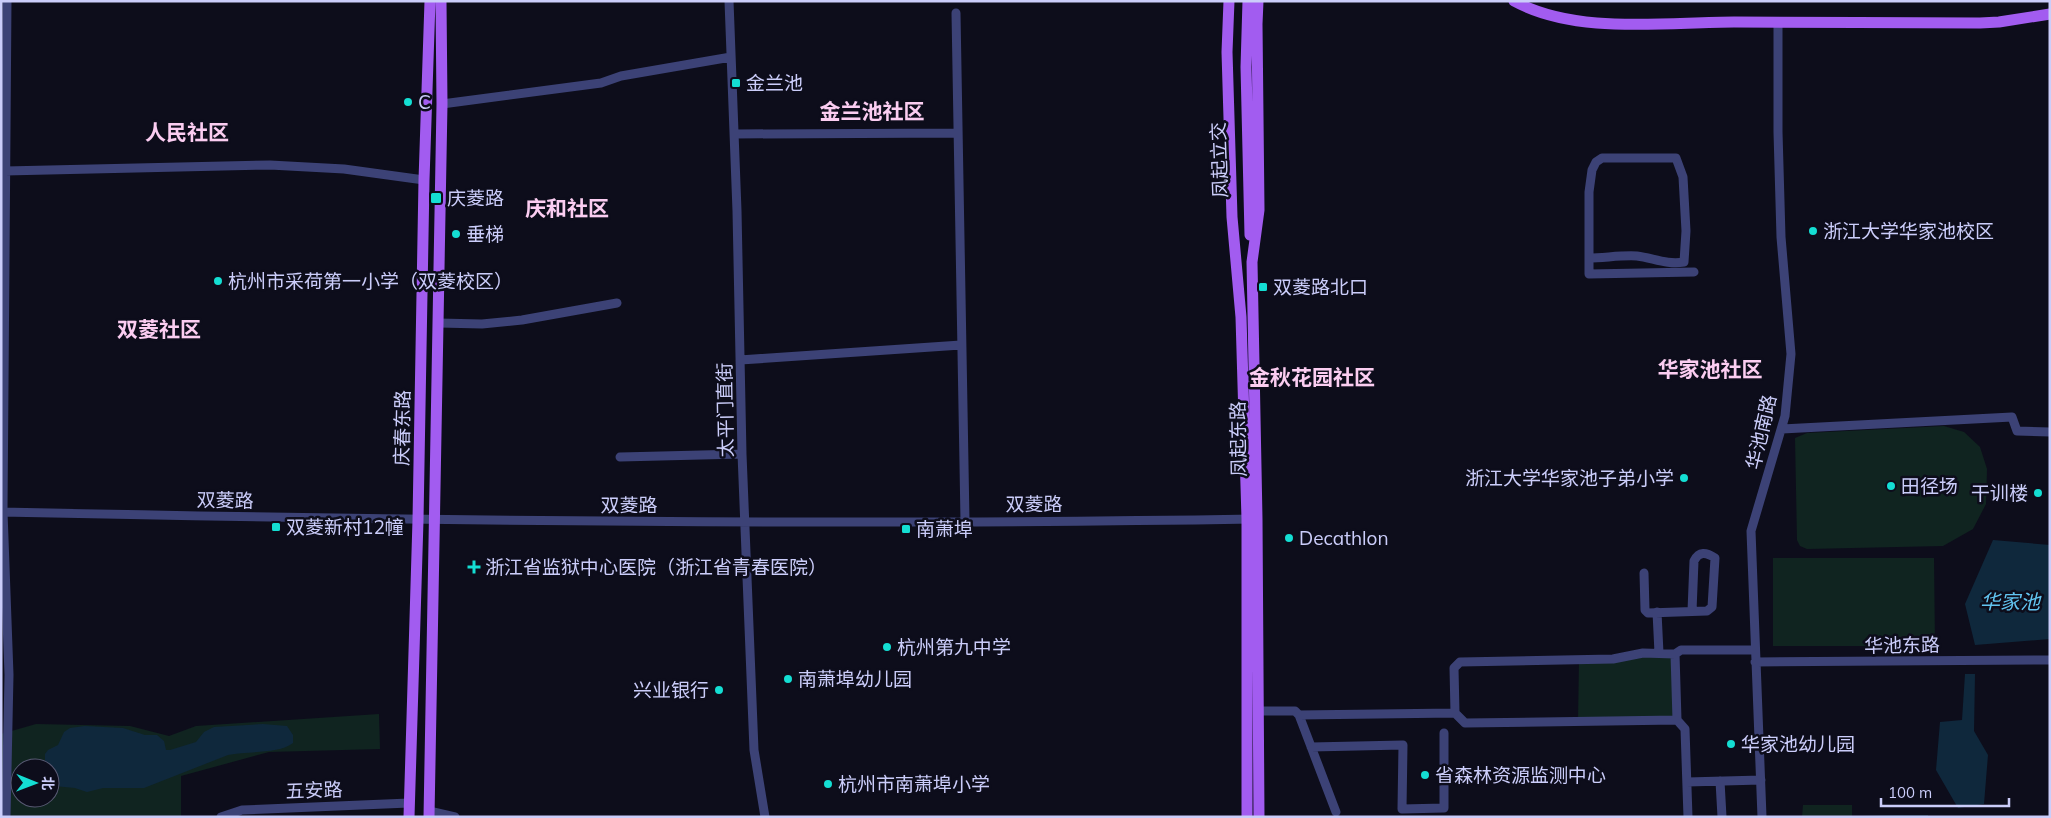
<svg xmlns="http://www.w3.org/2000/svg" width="2051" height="818" viewBox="0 0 2051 818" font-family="Mulish,'Noto Sans SC',sans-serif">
<rect width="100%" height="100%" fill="#0d0d1b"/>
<!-- green -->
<path fill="#102420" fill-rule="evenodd" d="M1944 426 1964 432 1980 447 1987 469 1986 504 1973 529 1943 546 1807 549 1800 546 1797 540 1795 438 1807 433Z
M1773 558H1934L1935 646H1773Z
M1675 654 1677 720 1578 722 1579 660Z
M379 714 380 749 269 752 181 776V817H1V734L36 724 130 726 169 736 196 726ZM20 768H50V798H20Z
M1803 805H1852V817H1802Z"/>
<!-- water -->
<path fill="#0f283c" d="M1993 540 2050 545V639L1975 645 1965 604Z
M1965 674H1975L1974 731 1988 755 1984 804 1958 808 1936 770 1940 722 1962 720Z
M263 724 287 726 293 735V743C279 754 247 751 228 755L144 788H103L87 792 75 788 54 786 50 783V768H45V754L48 750 58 745 64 732 70 728 85 726 123 728 145 735H157L164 741 166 750H170L196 742 204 732 214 727Z
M1861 815H1928V817Z"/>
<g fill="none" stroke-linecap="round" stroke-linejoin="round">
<!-- minor -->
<path stroke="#3c4276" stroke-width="9" d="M729 1 737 211 742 454 754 750 765 817
M956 13 965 521
M442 104 601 83 621 76 731 57
M735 134 958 133
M5 171 270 165 344 169 424 180
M1589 258C1604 258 1621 255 1637 256 1653 258 1667 265 1684 262L1686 231 1683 177 1676 158H1602L1596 162 1592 170 1589 192V274L1694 272
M439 323 482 324 522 320 617 303
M740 360 961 345
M1782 429 2012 417 2017 431 2050 432
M620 457 742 454
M1 512C419 521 836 526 1253 519
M1644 573 1645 610 1648 613 1707 611 1712 607 1715 558C1706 552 1699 551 1694 561L1692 611
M1657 612 1659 653
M1675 654 1681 650H1755
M1755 662 2050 660
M1258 711H1295L1299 715 1336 812
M1455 713 1454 668 1460 662 1613 659 1643 653 1675 654 1677 720 1685 729 1688 817
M1299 715 1455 713 1465 723 1677 720
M1311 747 1403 745 1402 809 1444 808V733
M1720 781 1722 817
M1687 782 1761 780
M429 811 455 817
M6 817 9 675 3 512 7 1
M221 817 242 810 409 803
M1762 817 1751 531 1785 416 1791 354 1781 237 1778 132V22"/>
<!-- major -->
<path stroke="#a25cf0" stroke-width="11" d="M1229 1 1227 52 1232 217 1241 317 1247 519V817
M1248 1 1246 67 1250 235
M1258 1 1257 24 1259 210 1252 262 1257 519 1259 817
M1514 1C1576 35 1664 22 1734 22 1816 22 1898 23 1980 23L1999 22 2050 14
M409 817 418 520 424 180 430 1
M429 817 442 104 441 1"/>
</g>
<!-- markers -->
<g fill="#14ded3" stroke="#0d0d1b" stroke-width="2">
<rect x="731" y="78" width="10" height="10" rx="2.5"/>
<circle cx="408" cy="102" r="5"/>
<rect x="430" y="192" width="12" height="12" rx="2.5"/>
<circle cx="1813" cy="231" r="5"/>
<circle cx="456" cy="234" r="5"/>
<circle cx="218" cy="281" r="5"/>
<rect x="1258" y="282" width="10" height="10" rx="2.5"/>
<circle cx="1684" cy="478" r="5"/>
<circle cx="1891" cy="486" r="5"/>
<circle cx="2038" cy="493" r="5"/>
<rect x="271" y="522" width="10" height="10" rx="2.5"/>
<rect x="901" y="524" width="10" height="10" rx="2.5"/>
<circle cx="1289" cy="538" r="5"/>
<path d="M471.5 559.5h5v5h5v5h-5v5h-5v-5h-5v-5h5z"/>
<circle cx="887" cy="647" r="5"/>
<circle cx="788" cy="679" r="5"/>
<circle cx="719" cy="690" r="5"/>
<circle cx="1731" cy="744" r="5"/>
<circle cx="1425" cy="775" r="5"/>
<circle cx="828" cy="784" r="5"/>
</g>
<g text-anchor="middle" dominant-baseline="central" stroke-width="5" stroke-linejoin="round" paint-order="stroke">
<!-- poi labels -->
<g font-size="19" fill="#cbcdfa" stroke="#0d0d1b" text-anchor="start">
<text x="746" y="83">金兰池</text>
<text x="418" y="102">C</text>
<text x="447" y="198">庆菱路</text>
<text x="1823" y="231">浙江大学华家池校区</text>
<text x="466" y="234">垂梯</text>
<text x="228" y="281">杭州市采荷第一小学（双菱校区）</text>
<text x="1273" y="287">双菱路北口</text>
<text x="1674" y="478" text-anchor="end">浙江大学华家池子弟小学</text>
<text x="1901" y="486">田径场</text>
<text x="2028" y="493" text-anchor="end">干训楼</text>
<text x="286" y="527">双菱新村12幢</text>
<text x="916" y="529">南萧埠</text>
<text x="1299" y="538">Decathlon</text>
<text x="485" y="567">浙江省监狱中心医院（浙江省青春医院）</text>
<text x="897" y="647">杭州第九中学</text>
<text x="798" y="679">南萧埠幼儿园</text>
<text x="709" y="690" text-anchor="end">兴业银行</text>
<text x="1741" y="744">华家池幼儿园</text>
<text x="1435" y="775">省森林资源监测中心</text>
<text x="838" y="784">杭州市南萧埠小学</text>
</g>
<!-- street labels -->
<g font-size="19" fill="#cbcdfa" stroke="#0d0d1b">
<text transform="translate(1219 160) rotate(-92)">凤起立交</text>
<text transform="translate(725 410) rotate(-91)">太平门直街</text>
<text transform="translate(402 428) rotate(-89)">庆春东路</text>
<text transform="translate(1761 432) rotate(-77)">华池南路</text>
<text transform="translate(1238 439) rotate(-91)">凤起东路</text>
<text transform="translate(225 500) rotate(1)">双菱路</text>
<text x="1034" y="504">双菱路</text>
<text x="629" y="505">双菱路</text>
<text transform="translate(1902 645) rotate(-1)">华池东路</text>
<text transform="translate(314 790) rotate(-2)">五安路</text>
</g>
<!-- water labels -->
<g font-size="20" font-style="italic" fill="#62c5f1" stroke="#0d0d1b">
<text x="2010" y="601">华家池</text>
</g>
<!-- quarter labels -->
<g font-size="21" font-weight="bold" fill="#fbcdf1" stroke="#0d0d1b">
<text x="872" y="111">金兰池社区</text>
<text x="187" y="132">人民社区</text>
<text x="567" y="208">庆和社区</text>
<text x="159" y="329">双菱社区</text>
<text x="1710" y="369">华家池社区</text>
<text x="1312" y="377">金秋花园社区</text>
</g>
</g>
<!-- border -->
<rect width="2051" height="818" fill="none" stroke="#cbcdfa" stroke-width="5"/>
<!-- north arrow -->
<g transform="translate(35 783) rotate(91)"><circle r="24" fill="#0d0d1b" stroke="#595a74"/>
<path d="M0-4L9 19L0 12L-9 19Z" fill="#14ded3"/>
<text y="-8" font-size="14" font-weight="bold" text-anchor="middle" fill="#cbcdfa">北</text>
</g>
<!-- scale -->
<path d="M1881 798v8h128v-8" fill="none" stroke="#cbcdfa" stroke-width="2.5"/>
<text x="1888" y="798" font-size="15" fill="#cbcdfa" stroke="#0d0d1b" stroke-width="4" paint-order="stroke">100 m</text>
</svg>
